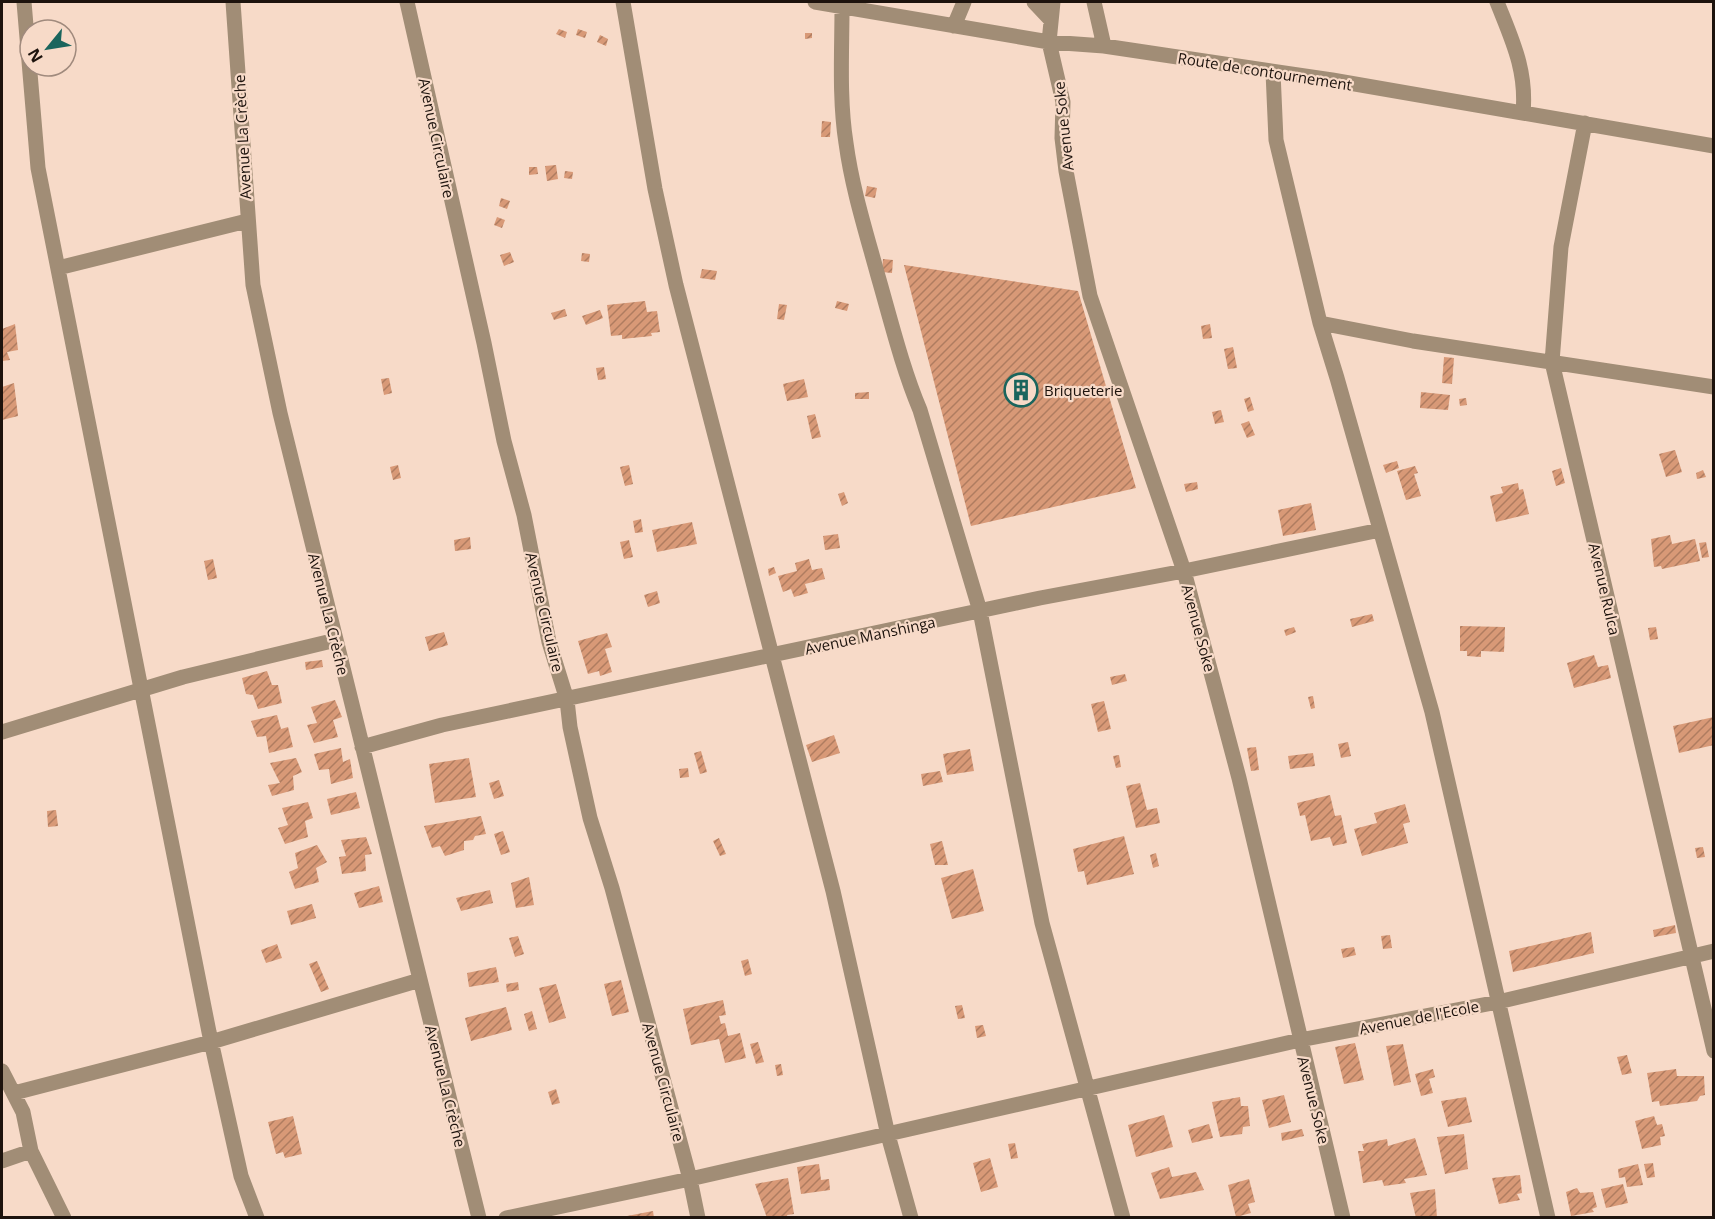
<svg xmlns="http://www.w3.org/2000/svg" width="1715" height="1219" viewBox="0 0 1715 1219" font-family="'Open Sans',sans-serif">
<defs>
<pattern id="building-hatch" width="6" height="6" patternUnits="userSpaceOnUse" patternTransform="scale(1.5)"><rect width="6" height="6" fill="#d89977"/><path d="M-1 1l2-2M0 6l6-6M5 7l2-2" fill="none" stroke="#af7c60"/></pattern>
</defs>
<rect width="100%" height="100%" fill="#f7dac8"/>
<!-- building -->
<path fill="url(#building-hatch)" d="M559 29 567 32 565 38 556 34Z
M578 29 587 32 585 38 576 35Z
M805 33H812V38L805 39Z
M600 35 608 39 606 46 597 42Z
M822 121 831 122 830 137H821Z
M556 165 558 179 547 181 545 166Z
M529 167H537L538 174 529 175Z
M565 171 573 172 572 179 564 178Z
M867 186 877 188 875 198 865 196Z
M501 198 510 201 507 209 499 206Z
M497 217 505 220 502 228 494 225Z
M510 252 514 262 504 266 500 255Z
M582 253 590 254 589 262 581 261Z
M883 259 893 260 892 273 882 272Z
M904 265 1078 291 1136 488 971 526Z
M702 269 717 271 715 280 700 278Z
M645 301 647 312 657 311 660 332 651 333 652 336 622 339V335L611 336 607 305Z
M837 301 849 304 847 311 835 308Z
M779 304 787 305 784 320 777 319Z
M565 309 567 316 554 320 551 313Z
M600 310 603 318 586 325 582 316Z
M15 324 18 350 7 352 10 360 2 361V329Z
M1210 324 1212 338 1203 339 1201 326Z
M1233 347 1237 368 1228 369 1224 349Z
M1444 357 1454 358 1452 384 1442 383Z
M604 367 606 379 598 380 596 368Z
M389 378 392 393 384 395 381 379Z
M804 379 808 397 787 401 783 384Z
M14 383 18 416 2 420V387Z
M869 392V399H855V393Z
M1421 392 1450 395 1448 410 1420 408Z
M1250 397 1254 410 1248 412 1244 399Z
M1466 398 1467 405 1460 406 1459 399Z
M1221 410 1224 422 1215 424 1212 412Z
M815 414 821 437 812 439 807 416Z
M1249 421 1255 435 1247 438 1241 424Z
M1675 450 1682 472 1666 477 1659 454Z
M1397 461 1399 468 1386 473 1383 465Z
M398 465 401 478 393 480 390 467Z
M629 465 633 484 625 486 620 467Z
M1415 466 1418 473 1414 474 1421 496 1406 500 1397 471Z
M1561 468 1565 483 1556 486 1552 471Z
M1703 470 1706 477 1697 479 1696 473Z
M1197 482 1198 489 1186 492 1184 484Z
M1518 483 1519 490 1523 489 1529 514 1496 522 1490 496 1503 493 1501 487Z
M844 492 848 503 842 506 838 494Z
M1311 503 1316 530 1283 536 1278 510Z
M641 519 643 532 635 533 633 521Z
M692 522 697 544 657 552 652 530Z
M838 534 840 548 825 550 823 536Z
M1670 535 1672 544 1695 539 1700 561 1662 569 1661 566 1654 567 1651 539Z
M470 537 471 549 455 551 454 540Z
M629 540 633 557 624 559 620 542Z
M1706 542 1709 557 1702 558 1699 543Z
M213 559 217 578 208 580 204 561Z
M809 559 812 570 822 568 825 579 805 584 808 593 794 597 791 589 783 592 778 576 797 571 795 563Z
M774 567 776 573 769 576 768 569Z
M657 591 660 603 648 607 644 595Z
M1372 614 1374 621 1352 627 1350 619Z
M1460 626 1505 627 1504 652 1481 651V657L1467 656V651H1460Z
M1294 627 1296 632 1286 636 1284 630Z
M1656 627 1658 639 1650 640 1648 628Z
M444 632 448 645 429 651 425 637Z
M607 633 612 647 605 649 612 672 600 676 599 671 588 674 578 641Z
M1594 655 1598 667 1608 665 1611 678 1574 688 1567 663Z
M322 660 323 667 306 670 305 662Z
M267 671 272 685H278L282 703 258 709 253 695 246 694 242 678Z
M1125 674 1127 681 1112 685 1110 677Z
M1313 696 1315 708 1311 709 1308 697Z
M335 700 342 717 333 720 338 737 314 743 307 725 317 723 311 707Z
M1104 701 1111 729 1098 732 1091 704Z
M277 715 281 729 288 727 293 747 269 753 266 736 257 737 251 721Z
M1714 717V745L1679 753 1673 726Z
M834 735 840 753 812 762 806 745Z
M1348 742 1351 756 1341 758 1338 744Z
M1256 747 1259 770 1251 771 1247 748Z
M341 748 343 762 350 759 353 778 331 784 329 769 319 770 314 754Z
M970 749 974 771 947 775 943 754Z
M701 751 707 772 700 774 694 753Z
M1313 753 1315 766 1290 769 1288 756Z
M1119 755 1121 767 1116 768 1113 756Z
M296 758 302 772 293 776 294 790 272 796 268 785 280 783 270 763Z
M469 758 476 797 435 803 429 764Z
M688 768 689 777 680 778 679 769Z
M940 771 943 782 923 786 921 774Z
M499 780 504 796 494 799 489 783Z
M1140 783 1147 810 1157 808 1160 823 1136 828 1126 786Z
M356 792 360 808 331 815 327 799Z
M1330 795 1335 816 1341 815 1347 843 1333 846 1330 837 1311 841 1305 815 1300 816 1297 803Z
M308 802 313 818 305 821 308 837 285 844 278 828 288 825 282 808Z
M1405 804 1410 822 1403 824 1408 843 1362 856 1354 829 1377 823 1374 813Z
M56 810 58 826 48 827 47 811Z
M481 816 486 834 475 836 473 840 464 841V850L445 856 440 846 432 848 424 826Z
M503 831 510 852 501 855 494 834Z
M1124 836 1134 874 1087 885 1084 871 1078 872 1073 849Z
M366 837 372 854 365 855 366 871 342 874 339 857 346 856 341 840Z
M719 838 726 854 720 856 713 841Z
M942 841 948 865H935L930 844Z
M317 845 327 862 316 868 319 882 295 889 289 872 298 868 295 853Z
M1703 847 1705 857 1697 858 1695 848Z
M1156 853 1159 866 1153 868 1150 855Z
M973 869 984 911 952 919 941 878Z
M529 877 534 905 516 908 511 883Z
M379 886 383 902 359 908 354 893Z
M490 890 493 903 461 911 456 898Z
M312 904 316 918 291 925 287 911Z
M1675 925 1676 933 1654 937 1653 930Z
M1591 932 1594 953 1513 972 1509 951Z
M1390 935 1392 948 1383 949 1381 936Z
M518 936 524 954 515 957 509 938Z
M277 944 282 958 266 963 261 950Z
M1354 947 1356 955 1343 958 1341 949Z
M748 959 752 974 745 976 741 961Z
M317 961 329 989 321 992 309 964Z
M496 967 499 982 469 987 467 973Z
M621 980 629 1012 612 1016 604 984Z
M518 982 519 990 507 992 506 984Z
M556 984 566 1018 549 1023 539 988Z
M723 1000 726 1015 719 1016 721 1024 725 1023 728 1036 740 1033 746 1058 725 1063 719 1039 691 1045 683 1009Z
M962 1005 965 1018 958 1019 955 1006Z
M506 1007 512 1030 471 1041 465 1018Z
M532 1011 537 1029 529 1031 524 1014Z
M983 1025 986 1036 977 1038 975 1026Z
M758 1042 764 1062 756 1064 750 1044Z
M1355 1043 1364 1080 1344 1084 1335 1047Z
M1403 1044 1411 1082 1394 1086 1386 1046Z
M1627 1055 1632 1073 1622 1075 1617 1057Z
M781 1064 783 1075 777 1076 775 1065Z
M1433 1069 1435 1077 1429 1079 1433 1093 1421 1096 1415 1074Z
M1676 1069 1677 1076H1704L1705 1095 1700 1096 1697 1101 1660 1106 1659 1101 1652 1102 1647 1073Z
M556 1089 560 1103 552 1105 548 1092Z
M1284 1095 1291 1122 1269 1128 1262 1100Z
M1240 1097 1241 1106H1248L1250 1126 1243 1127 1242 1134 1220 1137 1212 1102Z
M1466 1097 1472 1122 1448 1127 1441 1101Z
M1164 1115 1173 1147 1136 1157 1128 1125Z
M293 1116 302 1154 285 1158 283 1152 276 1154 268 1122Z
M1654 1116 1657 1125 1662 1124 1665 1136 1660 1137 1661 1145 1642 1149 1635 1121Z
M1209 1124 1213 1138 1192 1143 1188 1130Z
M1302 1129 1304 1136 1282 1141 1281 1133Z
M1464 1134 1468 1169 1445 1174 1437 1137Z
M1415 1138 1427 1175 1404 1179 1406 1183 1384 1186 1382 1180 1363 1183 1358 1151H1364L1362 1144 1387 1139 1388 1146Z
M1015 1143 1018 1158 1011 1159 1008 1144Z
M990 1158 998 1187 981 1192 973 1163Z
M1653 1163 1655 1177 1647 1178 1644 1164Z
M819 1164 821 1180 829 1179 830 1190 801 1194 797 1167Z
M1638 1164 1643 1185 1627 1187 1625 1177 1619 1178 1618 1169Z
M1169 1167 1172 1177 1196 1172 1204 1190 1160 1199 1151 1173Z
M1520 1175 1522 1193 1517 1194 1520 1200 1499 1204 1492 1178Z
M788 1178 794 1214 787 1215 788 1218H767L755 1184Z
M1249 1179 1255 1202 1248 1204 1251 1213 1236 1217 1228 1185Z
M1623 1184 1628 1203 1606 1208 1601 1189Z
M1577 1188 1580 1193 1593 1192 1597 1207 1592 1209 1594 1212 1571 1216 1566 1192Z
M1435 1189 1437 1218H1416L1410 1193Z
M653 1211 654 1218H627V1216Z"/>
<g fill="none" stroke-linecap="round" stroke-linejoin="round">
<!-- minor -->
<path stroke="#a18d76" stroke-width="15" d="M24 2 38 168 209 1032 241 1176 257 1218
M233 2 253 285 280 413 479 1218
M407 2 484 343 504 441 524 515 549 642 567 700 570 727 590 818 612 888 690 1179 698 1218
M623 2 655 189 676 285 833 891 888 1135 911 1218
M815 2 1049 42 1104 46 1332 80 1714 146
M837 2 842 7C842 51 839 99 846 143 852 188 866 232 878 276 891 321 902 367 920 410L980 611 1042 923 1123 1218
M1034 2 1050 19
M1053 2 1049 42 1063 102 1062 138 1066 171 1090 296 1184 571 1239 778 1343 1218
M1094 2 1104 46
M1497 2C1512 40 1527 70 1523 113
M954 26 964 2
M1273 72 1276 140 1320 323 1337 378 1432 712 1548 1218
M1585 123 1561 247 1552 362 1714 1051
M58 268 247 221
M1320 323 1413 341 1714 387
M2 732 183 677 336 640
M362 747 442 725 1040 598 1184 571 1380 530
M2 1071 23 1112 31 1151 2 1161
M14 1093 211 1042 420 980
M31 1151 64 1218
M506 1218 690 1179 1300 1040 1498 1002 1714 951"/>
</g>
<!-- icons -->
<defs>
<g id="building-ring" transform="scale(1.725)"><circle r="9.5" fill="#f7dac8" stroke="#1a655d" stroke-width="1.5"/><path d="M-4-6H4V6H1V3H-1V6H-4ZM-2.5-4.3h1.7v1.8h-1.7ZM.8-4.3h1.7v1.8H.8ZM-2.5-1h1.7V.8h-1.7ZM.8-1h1.7V.8H.8Z" fill="#1a655d"/></g>
</defs>
<g fill-rule="evenodd">
<use href="#building-ring" x="1021" y="390"/>
</g>
<g text-anchor="middle" dominant-baseline="central" stroke-width="4.5" stroke-linejoin="round" paint-order="stroke">
<!-- street labels -->
<g font-size="15" fill="#1d130d" stroke="#f7dac8">
<text transform="translate(1265 71) rotate(9)">Route de contournement</text>
<text transform="translate(1063 126) rotate(-96)">Avenue Soke</text>
<text transform="translate(242 137) rotate(-93)">Avenue La Crèche</text>
<text transform="translate(437 138) rotate(78)">Avenue Circulaire</text>
<text transform="translate(1605 589) rotate(77)">Avenue Rulca</text>
<text transform="translate(545 612) rotate(77)">Avenue Circulaire</text>
<text transform="translate(329 614) rotate(76)">Avenue La Crèche</text>
<text transform="translate(1199 628) rotate(75)">Avenue Soke</text>
<text transform="translate(870 635) rotate(-12)">Avenue Manshinga</text>
<text transform="translate(1419 1017) rotate(-11)">Avenue de l'Ecole</text>
<text transform="translate(664 1082) rotate(75)">Avenue Circulaire</text>
<text transform="translate(446 1086) rotate(76)">Avenue La Crèche</text>
<text transform="translate(1314 1100) rotate(76)">Avenue Soke</text>
</g>
<!-- poi labels -->
<g font-size="15" fill="#1d130d" stroke="#f7dac8" text-anchor="start">
<text x="1044" y="390">Briqueterie</text>
</g>
</g>
<!-- border -->
<rect width="1715" height="1219" fill="none" stroke="#1d130d" stroke-width="6"/>
<!-- north arrow -->
<g transform="translate(48 48) rotate(240)"><circle r="28" fill="#f7dac8" stroke="#a08a7d" stroke-width="1.5"/>
<path d="M0-4.5L10 22L0 15L-10 22Z" fill="#1a655d"/>
<text y="-9" font-size="16" font-weight="bold" text-anchor="middle" fill="#1d130d">N</text>
</g>
</svg>
